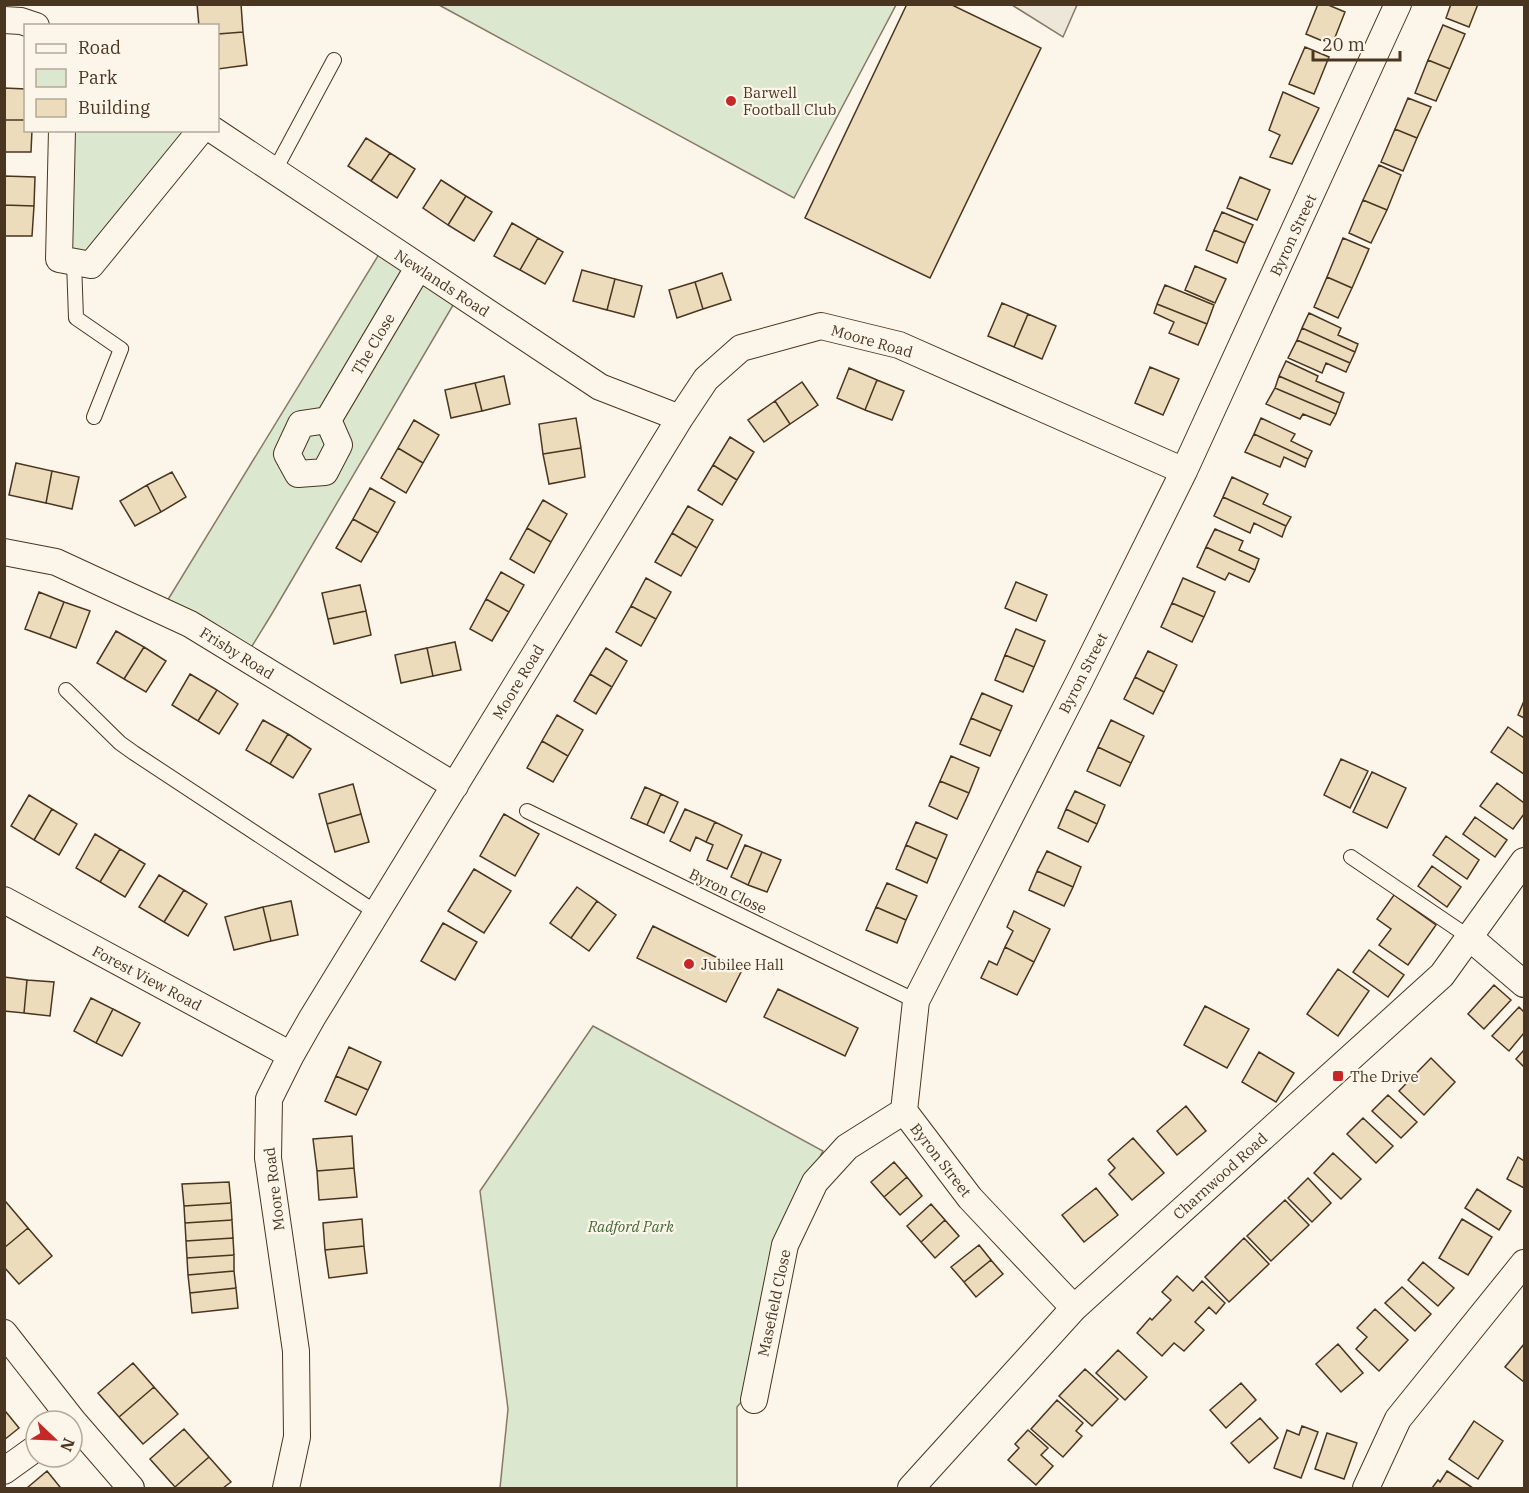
<svg xmlns="http://www.w3.org/2000/svg" width="1529" height="1493" viewBox="0 0 1529 1493" font-family="'IBM Plex Serif',serif">
<rect width="100%" height="100%" fill="#fbf6e9"/>
<!-- green -->
<path fill="#dce7d0" stroke="#887966" stroke-width="1.5" d="M439 5 896 4V5L794 198Z
M57 131H201L91 265 59 259Z
M381 251 459 295 273 612 249 651 161 611Z
M593 1026 823 1151 776 1241 743 1400 737 1407V1488H500L508 1409 480 1191Z"/>
<!-- parking -->
<path fill="#ede7d9" stroke="#887966" stroke-width="1.5" d="M1012 5H1077L1063 37Z"/>
<!-- building -->
<path fill="#ecdcbc" stroke="#4a3520" stroke-width="1.5" d="M197 4H241L243 32 218 34V26H199Z
M907 4H950L1041 48 930 278 805 218Z
M1318 4H1326L1345 12 1332 45 1306 34Z
M1451 4H1478L1469 27 1446 18Z
M1443 25 1465 34 1450 69 1428 60Z
M243 32 247 65 218 69V34Z
M1305 47 1329 57 1314 94 1289 84Z
M1428 60 1450 69 1436 101 1415 93Z
M4 88 26 89V120H4Z
M1283 92 1319 108 1292 164 1270 157 1280 135 1269 130Z
M1408 98 1431 107 1417 138 1395 129Z
M4 120H26V130H32L31 152H4Z
M1395 129 1417 138 1403 171 1381 162Z
M366 138 390 153 371 181 348 166Z
M390 153 415 169 397 198 371 181Z
M1379 165 1401 175 1387 210 1363 200Z
M4 176 35 177 34 206 4 205Z
M1240 177 1270 190 1257 220 1227 208Z
M441 180 466 196 448 225 423 208Z
M466 196 492 212 474 241 448 225Z
M1363 200 1387 210 1371 243 1349 233Z
M4 205 34 206 32 236H4Z
M1222 212 1253 225 1245 243 1214 230Z
M512 223 538 238 520 270 494 256Z
M1214 230 1245 243 1237 263 1206 250Z
M538 238 563 252 545 284 520 270Z
M1343 238 1369 249 1352 288 1327 277Z
M1195 266 1226 279 1215 303 1185 290Z
M582 270 615 279 607 310 573 301Z
M722 273 731 300 703 309 695 282Z
M1327 277 1352 288 1338 318 1314 307Z
M615 279 642 286 634 317 607 310Z
M695 282 703 309 677 318 669 290Z
M1165 285 1214 305 1207 324 1157 304Z
M1002 303 1028 314 1014 347 988 336Z
M1157 304 1207 324 1198 345 1169 333 1174 322 1154 313Z
M1309 313 1341 328 1338 335 1358 344 1355 352 1302 328Z
M1028 314 1056 326 1042 359 1014 347Z
M1302 328 1355 352 1350 363 1297 340Z
M1297 340 1350 363 1346 372 1326 363 1322 373 1288 358Z
M1286 361 1318 376 1316 381 1344 393 1340 403 1279 376Z
M1150 367 1179 379 1163 415 1135 403Z
M849 368 877 380 865 410 837 398Z
M504 376 510 404 482 411 475 383Z
M1279 376 1340 403 1336 414 1275 388Z
M877 380 904 391 892 420 865 410Z
M802 382 818 405 790 424 775 401Z
M475 383 482 411 451 418 445 390Z
M1275 388 1336 414 1330 425 1303 414 1300 419 1266 404Z
M775 401 790 424 764 442 748 420Z
M576 418 581 448 543 454 539 424Z
M1261 418 1295 434 1291 441 1312 451 1308 459 1254 434Z
M414 420 439 435 423 463 398 448Z
M1254 434 1308 459 1305 467 1284 457 1280 467 1245 452Z
M730 437 754 452 737 480 713 465Z
M398 448 423 463 406 493 381 478Z
M581 448 585 477 549 484 543 454Z
M16 463 52 471 46 503 9 495Z
M713 465 737 480 722 505 698 490Z
M52 471 79 477 72 509 46 503Z
M172 472 186 497 161 512 147 485Z
M1232 477 1268 494 1263 504 1291 517 1286 526 1223 497Z
M147 485 161 512 135 526 120 501Z
M370 488 395 502 378 533 353 519Z
M1223 497 1286 526 1282 537 1254 523 1250 533 1214 516Z
M543 500 567 514 551 542 527 528Z
M688 506 713 520 697 548 672 533Z
M353 519 378 533 361 562 336 548Z
M527 528 551 542 534 573 510 559Z
M1215 529 1243 541 1239 550 1259 559 1255 570 1206 547Z
M672 533 697 548 681 576 655 562Z
M1206 547 1255 570 1249 582 1229 573 1225 580 1197 567Z
M501 572 524 585 509 612 486 599Z
M646 578 671 592 656 619 631 606Z
M1183 578 1215 592 1204 617 1172 603Z
M1016 582 1047 595 1036 621 1005 608Z
M360 585 366 611 328 619 322 593Z
M39 592 64 602 50 638 25 629Z
M486 599 509 612 492 641 470 629Z
M64 602 90 611 76 648 50 638Z
M1172 603 1204 617 1192 642 1161 627Z
M631 606 656 619 641 646 616 632Z
M366 611 371 635 334 644 328 619Z
M1016 629 1045 641 1034 667 1005 655Z
M116 631 144 647 124 679 97 663Z
M455 642 461 670 433 676 427 648Z
M144 647 166 661 146 692 124 679Z
M427 648 433 676 401 683 395 655Z
M606 648 627 661 612 687 590 674Z
M1148 651 1177 665 1164 692 1135 677Z
M1005 655 1034 667 1023 692 995 680Z
M190 674 217 690 198 721 172 705Z
M590 674 612 687 596 714 574 701Z
M1135 677 1164 692 1153 714 1124 699Z
M217 690 238 704 219 734 198 721Z
M982 693 1012 706 1001 731 971 718Z
M1524 701V718L1518 715Z
M557 715 583 730 568 756 542 741Z
M971 718 1001 731 990 756 960 744Z
M263 720 288 734 270 764 246 750Z
M1111 720 1144 736 1131 763 1098 747Z
M1508 727 1524 738V774L1491 752Z
M288 734 311 749 293 778 270 764Z
M542 741 568 756 553 782 527 768Z
M1098 747 1131 763 1120 786 1087 771Z
M951 756 979 768 969 793 940 781Z
M1341 759 1368 771 1350 808 1324 795Z
M1372 772 1406 788 1387 828 1353 812Z
M940 781 969 793 957 819 929 806Z
M1497 783 1524 803V814L1513 829 1480 806Z
M353 784 361 814 327 824 319 794Z
M645 787 661 794 647 825 631 818Z
M1075 791 1105 805 1097 824 1066 809Z
M661 794 678 802 664 833 647 825Z
M29 795 52 809 34 840 11 826Z
M52 809 77 824 59 855 34 840Z
M685 809 715 822 706 842 696 837 690 851 670 841Z
M1066 809 1097 824 1088 842 1058 828Z
M361 814 369 842 335 852 327 824Z
M504 814 539 834 515 876 480 856Z
M1475 817 1507 840 1495 857 1463 834Z
M715 822 742 835 727 869 707 860 713 845 706 842Z
M916 822 947 835 937 859 906 845Z
M95 834 120 849 100 882 76 868Z
M1446 836 1479 860 1467 879 1433 855Z
M745 845 762 852 748 885 731 877Z
M906 845 937 859 927 883 896 869Z
M120 849 145 864 125 897 100 882Z
M1047 851 1081 867 1073 887 1037 871Z
M762 852 781 860 767 892 748 885Z
M1432 866 1461 887 1447 907 1418 886Z
M474 869 511 891 484 933 448 911Z
M1037 871 1073 887 1064 906 1029 890Z
M159 875 184 890 164 922 139 907Z
M887 883 917 896 906 920 876 907Z
M577 887 597 901 571 938 550 923Z
M184 890 207 904 188 936 164 922Z
M1394 895 1436 925 1408 965 1379 945 1391 929 1377 919Z
M291 901 298 935 271 941 263 907Z
M597 901 616 915 589 951 571 938Z
M263 907 271 941 234 950 225 917Z
M876 907 906 920 897 943 866 930Z
M1014 911 1050 929 1034 962 1005 947 1013 931 1007 927Z
M443 923 477 942 455 980 421 961Z
M653 926 742 970 726 1002 637 958Z
M1005 947 1034 962 1017 995 981 978 989 961 997 965Z
M1369 950 1404 975 1388 997 1353 972Z
M1338 969 1369 991 1338 1036 1307 1014Z
M4 977 27 980 24 1013 4 1011Z
M27 980 54 982 50 1016 24 1013Z
M1494 985 1511 1000 1484 1029 1468 1014Z
M778 989 858 1028 845 1056 764 1017Z
M91 998 113 1009 96 1043 74 1031Z
M1205 1006 1249 1029 1227 1068 1184 1045Z
M1519 1007 1524 1012V1033L1509 1051 1492 1036Z
M113 1009 140 1023 122 1056 96 1043Z
M349 1047 381 1062 368 1090 336 1076Z
M1524 1050V1067L1516 1059Z
M1259 1052 1294 1073 1276 1102 1242 1082Z
M1431 1058 1455 1082 1424 1115 1399 1091Z
M336 1076 368 1090 356 1115 325 1101Z
M1388 1095 1417 1122 1401 1138 1372 1111Z
M1186 1106 1206 1131 1177 1155 1157 1131Z
M1363 1118 1393 1146 1376 1163 1347 1134Z
M352 1136 354 1168 317 1171 313 1139Z
M1133 1138 1164 1173 1132 1200 1109 1174 1115 1168 1108 1160Z
M1333 1153 1361 1179 1341 1199 1314 1173Z
M1518 1157 1524 1161V1188L1507 1179Z
M894 1162 907 1177 884 1197 871 1182Z
M354 1168 357 1197 319 1200 317 1171Z
M907 1177 922 1196 900 1215 884 1197Z
M1308 1178 1331 1203 1312 1222 1288 1198Z
M229 1182 231 1203 184 1206 182 1184Z
M1096 1188 1118 1215 1084 1242 1062 1215Z
M1477 1189 1511 1211 1499 1230 1465 1208Z
M1285 1200 1309 1225 1271 1261 1247 1236Z
M6 1202 28 1228 4 1248V1204Z
M231 1203 232 1220 185 1223 184 1206Z
M931 1204 945 1220 921 1242 907 1226Z
M362 1219 364 1246 325 1250 323 1223Z
M1462 1219 1492 1237 1468 1275 1439 1258Z
M232 1220 233 1238 186 1241 185 1223Z
M945 1220 959 1236 935 1258 921 1242Z
M28 1228 52 1256 19 1284 4 1267V1248Z
M233 1238 234 1255 187 1258 186 1241Z
M1244 1238 1269 1264 1229 1302 1205 1277Z
M979 1245 991 1260 964 1282 951 1267Z
M364 1246 367 1273 329 1278 325 1250Z
M234 1255V1271L188 1275 187 1258Z
M991 1260 1003 1274 976 1297 964 1282Z
M1423 1262 1454 1288 1438 1306 1408 1280Z
M234 1271 236 1288 190 1293 188 1275Z
M1177 1276 1193 1291 1202 1281 1225 1303 1216 1314 1209 1307 1195 1322 1204 1330 1184 1351 1174 1343 1162 1356 1137 1333 1150 1318 1152 1320 1171 1300 1162 1292Z
M1402 1287 1431 1314 1415 1331 1385 1303Z
M236 1288 238 1308 192 1313 190 1293Z
M1375 1309 1408 1340 1379 1371 1356 1349 1367 1337 1357 1328Z
M1338 1344 1363 1373 1341 1392 1316 1364Z
M1524 1344V1382L1505 1367Z
M1118 1350 1147 1377 1125 1400 1096 1373Z
M133 1363 154 1387 119 1417 98 1393Z
M1085 1369 1118 1399 1092 1426 1059 1396Z
M1241 1383 1256 1400 1226 1428 1210 1410Z
M154 1387 178 1414 143 1444 119 1417Z
M1057 1400 1083 1423 1076 1431 1082 1436 1063 1457 1031 1429Z
M6 1412 19 1428 4 1440V1413Z
M1260 1418 1278 1438 1249 1463 1231 1443Z
M1474 1421 1503 1441 1478 1479 1449 1459Z
M1302 1426 1318 1432 1301 1478 1274 1468 1287 1430 1299 1435Z
M184 1429 209 1457 175 1487 150 1459Z
M1028 1430 1048 1448 1041 1455 1053 1466 1036 1485 1008 1460 1019 1448 1015 1444Z
M1327 1433 1357 1443 1344 1479 1315 1469Z
M209 1457 231 1482 223 1488H176L175 1487Z
M47 1471 60 1487 58 1488H27Z
M1447 1471 1473 1488H1432L1438 1480 1440 1482Z"/>
<g fill="none" stroke-linecap="round" stroke-linejoin="round">
<!-- lane casing -->
<g stroke="#4a3520" stroke-width="16">
<path id="lane" d="M275 170 334 60
M74 262 76 318 121 349 94 417
M66 690 120 743 134 753 377 913
M527 811 916 1001
M1351 857 1469 937"/>
</g>
<!-- street casing -->
<g stroke="#4a3520" stroke-width="28">
<path id="street" d="M4 20 21 21 36 26
M62 130 59 259 91 265 201 130
M213 130 600 387 680 418
M328 420 301 424 287 454 298 474 325 472 339 445 328 420 418 268
M4 552 56 562 190 624 455 786
M4 900 291 1055
M1469 937 1524 984
M1074 1308 970 1198 904 1111 916 1001 1079 682 1184 471 1398 4
M4 1333 73 1421 131 1488
M754 1400 785 1245 815 1182 847 1147 904 1111
M4 1471 36 1448
M286 1488 297 1437 296 1351 268 1158 269 1099 291 1055 312 1018 680 418 706 379 741 348 821 326 899 345 1184 471
M911 1488 1074 1308 1442 975 1524 861
M1366 1488 1398 1419 1524 1263"/>
</g>
<!-- lane -->
<use href="#lane" stroke="#fbf6e9" stroke-width="14"/>
<!-- street -->
<use href="#street" stroke="#fbf6e9" stroke-width="26"/>
</g>
<!-- markers -->
<g fill="#c62828" stroke="#fbf6e9" stroke-width="2">
<circle cx="731" cy="101" r="6"/>
<circle cx="689" cy="964" r="6"/>
<rect x="1332" y="1070" width="12" height="12" rx="3"/>
</g>
<g text-anchor="middle" dominant-baseline="central" stroke-width="4.5" stroke-linejoin="round" paint-order="stroke">
<!-- poi labels -->
<g font-size="15" fill="#4a3520" stroke="#fbf6e9" text-anchor="start">
<text x="743" y="92">Barwell<tspan x="743" dy="17">Football Club</tspan></text>
<text x="701" y="964">Jubilee Hall</text>
<text x="1350" y="1076">The Drive</text>
</g>
<!-- street labels -->
<g font-size="15" fill="#4a3520" stroke="#fbf6e9">
<text transform="translate(1293 235) rotate(-65)">Byron Street</text>
<text transform="translate(442 283) rotate(33)">Newlands Road</text>
<text transform="translate(872 341) rotate(16)">Moore Road</text>
<text transform="translate(373 344) rotate(-59)">The Close</text>
<text transform="translate(237 653) rotate(32)">Frisby Road</text>
<text transform="translate(1083 673) rotate(-63)">Byron Street</text>
<text transform="translate(518 682) rotate(-59)">Moore Road</text>
<text transform="translate(728 891) rotate(26)">Byron Close</text>
<text transform="translate(147 978) rotate(28)">Forest View Road</text>
<text transform="translate(941 1160) rotate(52)">Byron Street</text>
<text transform="translate(1220 1176) rotate(-42)">Charnwood Road</text>
<text transform="translate(274 1189) rotate(-97)">Moore Road</text>
<text transform="translate(774 1303) rotate(-78)">Masefield Close</text>
</g>
<!-- park labels -->
<g font-size="15" font-style="italic" fill="#436837" stroke="#fbf6e9">
<text x="631" y="1226">Radford Park</text>
</g>
</g>
<!-- border -->
<rect width="1529" height="1493" fill="none" stroke="#4a3520" stroke-width="12"/>
<!-- legend -->
<rect x="24" y="24" width="195" height="108" fill="#fbf6e9" stroke="#b4a999" stroke-width="1.5"/>
<rect x="36" y="44" width="30" height="9" fill="#fbf6e9" stroke="#b4a999" stroke-width="1.5"/>
<text x="78" y="54" font-size="18" fill="#4a3520">Road</text>
<rect x="36" y="69" width="30" height="18" fill="#dce7d0" stroke="#b4a999" stroke-width="1.5"/>
<text x="78" y="84" font-size="18" fill="#4a3520">Park</text>
<rect x="36" y="99" width="30" height="18" fill="#ecdcbc" stroke="#b4a999" stroke-width="1.5"/>
<text x="78" y="114" font-size="18" fill="#4a3520">Building</text>
<!-- north arrow -->
<g transform="translate(54 1439) rotate(113)"><circle r="28" fill="#fbf6e9" stroke="#b4a999" stroke-width="1.5"/>
<path d="M0-4.5L10 22L0 15L-10 22Z" fill="#c62828"/>
<text y="-9" font-size="16" font-weight="bold" text-anchor="middle" fill="#4a3520">N</text>
</g>
<!-- scale -->
<path d="M1313 51v9h87v-9" fill="none" stroke="#4a3520" stroke-width="3"/>
<text x="1322" y="51" font-size="18" fill="#4a3520" stroke="#fbf6e9" stroke-width="4.5" paint-order="stroke">20 m</text>
</svg>
